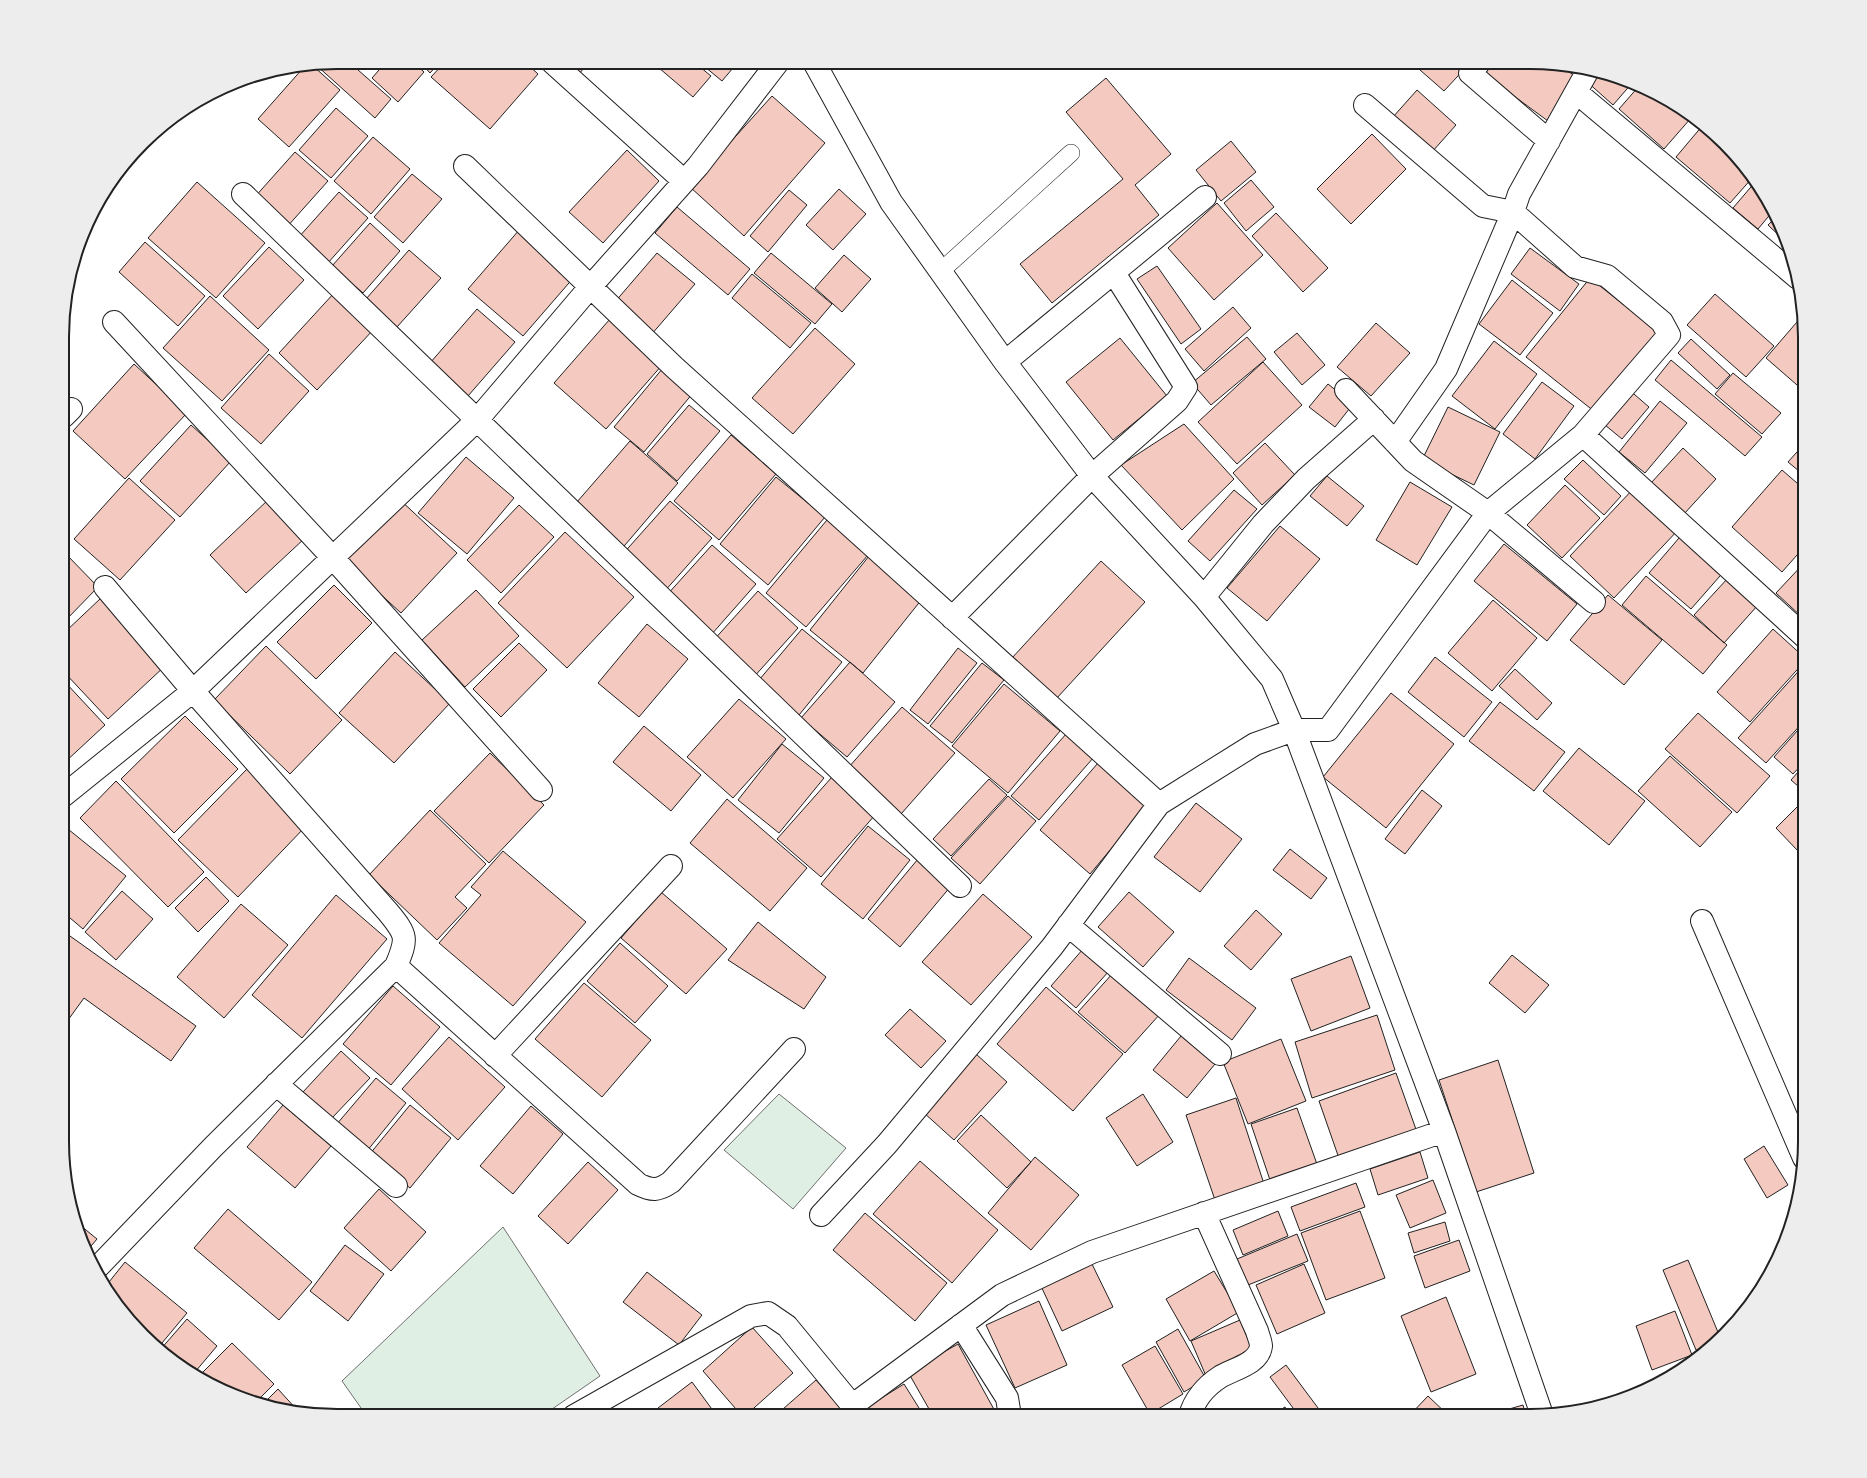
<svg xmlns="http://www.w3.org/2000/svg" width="1867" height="1478" viewBox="0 0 1867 1478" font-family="Ubuntu,sans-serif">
<rect width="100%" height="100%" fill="#fff"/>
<!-- green -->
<path fill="#e0efe3" stroke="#6f6f6f" d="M779 1094 846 1148 793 1209 724 1150Z
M503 1227 600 1376 542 1416 366 1415 342 1381Z"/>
<!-- building -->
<path fill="#f3c9c0" stroke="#222" d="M337 62H349L391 99 375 118 316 65Z
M386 62H413L424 72 398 102 372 78Z
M420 62H440L430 73Z
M445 62H525L538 74 490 129 431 77Z
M565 62H589L579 74Z
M652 62H694L711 76 693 97Z
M699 62H738L722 81Z
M1412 63H1470L1444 91Z
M1487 63H1548L1561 66 1579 79 1548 121 1481 72Z
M313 66 340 90 289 147 258 119 304 67Z
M1592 73 1633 82 1613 105 1585 80Z
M1106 78 1171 154 1135 185 1159 215 1052 303 1020 264 1123 179 1066 112Z
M1639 86 1691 118 1664 149 1619 109Z
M1417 90 1456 125 1432 152 1393 117Z
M772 96 825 143 744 236 690 187Z
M336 108 368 136 331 178 299 150Z
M1703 125 1711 130 1753 177 1730 203 1676 157Z
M1372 134 1406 169 1351 224 1317 189Z
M373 137 410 169 371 214 334 181Z
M1231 141 1256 172 1221 201 1196 170Z
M627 150 659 181 603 243 569 212Z
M295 152 328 181 286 228 253 199Z
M412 174 442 199 403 243 374 217Z
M1251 180 1274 207 1246 231 1224 203Z
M1756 181 1773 211 1758 229 1733 208Z
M197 182 265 243 216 298 148 238Z
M839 189 866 214 833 250 806 225Z
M789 190 807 205 768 252 750 236Z
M339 192 368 218 327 264 298 238Z
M1217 203 1263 255 1214 300 1168 248Z
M677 207 750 269 728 295 655 233Z
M1276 213 1328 268 1303 292 1252 236Z
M1776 217 1784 232 1787 243 1768 225Z
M370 223 400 251 363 293 332 266Z
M520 229 575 276 523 336 468 289Z
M145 242 205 296 178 326 119 272Z
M269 247 304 280 258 329 223 296Z
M1530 248 1579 284 1560 311 1511 274Z
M409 250 441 278 397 327 366 299Z
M657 253 695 284 651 335 614 303Z
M771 253 832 304 815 324 754 273Z
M844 255 871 279 842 312 815 288Z
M1157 266 1201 329 1181 344 1137 279Z
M752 274 811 323 790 348 732 298Z
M1590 278 1659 333 1595 412 1526 357Z
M1512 280 1553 313 1520 355 1479 324Z
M335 292 374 329 317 390 279 353Z
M1715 294 1774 346 1746 377 1687 325Z
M210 296 269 350 222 401 163 348Z
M1233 307 1251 328 1204 371 1185 349Z
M477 309 515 342 468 396 430 363Z
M1803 315 1805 337V376L1797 385 1766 358Z
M610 319 663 364 606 429 554 383Z
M1376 323 1410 353 1371 396 1337 367Z
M815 328 855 364 793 434 752 398Z
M1297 333 1325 365 1302 385 1274 352Z
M1247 337 1266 359 1211 405 1192 383Z
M1120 338 1167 396 1113 440 1066 382Z
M1691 339 1730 375 1717 389 1678 353Z
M1494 341 1537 374 1495 429 1452 396Z
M269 354 309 391 261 444 221 408Z
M1671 360 1762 437 1745 456 1655 380Z
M1263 362 1302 405 1237 464 1198 422Z
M134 364 187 413 125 479 73 431Z
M663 368 693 393 644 452 614 427Z
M1733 373 1781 413 1762 434 1715 394Z
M1542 382 1574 406 1535 459 1503 434Z
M1328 384 1353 404 1335 427 1309 407Z
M1627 388 1649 407 1622 439 1599 420Z
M1660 401 1687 423 1645 473 1619 452Z
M689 405 720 431 677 481 647 454Z
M1448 407 1500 432 1474 485 1422 460Z
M1184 424 1234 479 1182 530 1121 465Z
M191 425 231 461 180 517 140 481Z
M731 435 776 474 719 540 674 501Z
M630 441 678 483 619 552 570 510Z
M1265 443 1295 475 1262 505 1233 473Z
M1805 443V476L1788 462Z
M1683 448 1716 479 1684 514 1651 483Z
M466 457 514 498 467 554 418 513Z
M1583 460 1621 496 1604 515 1564 479Z
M1782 470 1805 490V546L1782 572 1732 527Z
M1327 476 1364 506 1347 526 1310 496Z
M776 477 825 517 768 585 720 544Z
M129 478 175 520 120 580 74 539Z
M1410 482 1452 507 1417 565 1376 540Z
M1565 485 1600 518 1562 558 1527 525Z
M1635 487 1679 529 1614 598 1570 556Z
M1234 490 1257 509 1210 561 1188 541Z
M397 497 457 553 401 613 341 558Z
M269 499 305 538 246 593 210 555Z
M670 501 712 538 663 593 621 556Z
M519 505 554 537 501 593 467 560Z
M827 520 868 555 806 627 766 593Z
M1280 526 1320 559 1267 621 1227 588Z
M1685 531 1727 568 1691 609 1649 573Z
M565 532 634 597 567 668 498 603Z
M1504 544 1577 604 1547 641 1474 581Z
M712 545 756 584 711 635 666 596Z
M65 553 98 587 64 622V554Z
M869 556 922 599 863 673 810 630Z
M1101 561 1145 602 1056 699 1012 658Z
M1805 562V616L1803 618 1776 593Z
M1646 576 1727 645 1703 674 1622 605Z
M1728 578 1758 605 1724 643 1694 615Z
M334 585 372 623 316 679 277 642Z
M476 590 519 636 465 687 422 640Z
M758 591 798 628 752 679 712 642Z
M1608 595 1662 640 1624 685 1570 640Z
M101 598 165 666 108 719 64 672V633Z
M1493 600 1537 638 1492 691 1448 653Z
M647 624 688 659 639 717 598 683Z
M802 629 842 662 795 720 754 686Z
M1773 629 1805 658V661L1750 722 1717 692Z
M519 643 547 670 501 717 473 689Z
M266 646 342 720 290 774 214 700Z
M958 648 977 663 928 724 910 710Z
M395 652 450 703 394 763 339 713Z
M1435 657 1492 702 1464 737 1408 692Z
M850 662 895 702 847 757 801 718Z
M982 663 1004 680 952 743 930 726Z
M1805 664V720L1766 763 1738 738Z
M1515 669 1552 703 1537 720 1499 686Z
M64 681 105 725 63 764Z
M1004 684 1060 731 1008 793 952 746Z
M1391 693 1454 744 1386 828 1323 777Z
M739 699 786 739 733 798 687 757Z
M1500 702 1565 752 1534 791 1469 741Z
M902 707 955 753 901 814 848 768Z
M1698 713 1770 776 1737 813 1665 749Z
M185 716 238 769 174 833 121 779Z
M1805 722V761L1793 774 1774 757Z
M644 726 701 775 671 811 613 762Z
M1067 733 1094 757 1039 820 1011 796Z
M782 744 824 778 779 833 738 800Z
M1579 748 1645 801 1609 845 1543 791Z
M490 753 544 805 489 863 434 811Z
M1670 756 1732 812 1700 847 1638 791Z
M1098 763 1147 806 1090 874 1040 830Z
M1805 764V792L1791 780Z
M247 769 306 826 238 897 178 840Z
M832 777 875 815 821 877 777 839Z
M989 779 1007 795 951 856 933 839Z
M116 781 204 872 168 907 80 818Z
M1422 790 1442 806 1405 854 1385 839Z
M1008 796 1036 821 980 884 951 858Z
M727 799 807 868 770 911 690 843Z
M1805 799V845L1798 851 1776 828Z
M1196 803 1242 839 1200 892 1154 857Z
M430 810 486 864 455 897 467 908 437 940 369 875Z
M63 825 126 876 83 929 63 912Z
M868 826 910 860 863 919 821 884Z
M1290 849 1327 878 1311 899 1273 870Z
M503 851 586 922 513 1006 439 943 481 895 471 887Z
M918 859 951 886 900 947 868 919Z
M206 877 229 901 198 932 175 908Z
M122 891 153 919 116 960 85 932Z
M661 892 727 949 686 994 621 938Z
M1129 892 1174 932 1143 967 1098 927Z
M983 894 1032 937 971 1005 922 962Z
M336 895 387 939 302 1038 252 995Z
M241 904 288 945 224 1018 177 977Z
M1256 910 1282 934 1251 970 1224 946Z
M758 922 826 977 804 1009 728 960Z
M63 931 196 1026 171 1061 84 998 63 1027Z
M620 943 668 986 635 1023 587 981Z
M1083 949 1109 971 1076 1008 1051 986Z
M1512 955 1549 985 1525 1013 1489 983Z
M1351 956 1370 1008 1311 1031 1291 979Z
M1189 958 1256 1008 1232 1040 1166 990Z
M1113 973 1160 1014 1125 1053 1078 1012Z
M584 983 651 1040 602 1097 535 1039Z
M393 986 440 1027 391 1085 343 1044Z
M1046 987 1123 1054 1073 1111 997 1044Z
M910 1009 946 1041 921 1068 885 1035Z
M1377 1015 1395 1070 1312 1098 1295 1042Z
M1181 1036 1215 1064 1187 1098 1153 1070Z
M449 1037 505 1087 458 1140 402 1089Z
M1281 1039 1306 1101 1248 1124 1223 1062Z
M341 1051 370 1078 332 1118 303 1092Z
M976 1054 1007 1082 954 1140 923 1112Z
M1498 1060 1534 1173 1476 1192 1439 1080Z
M1396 1073 1418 1135 1341 1164 1319 1101Z
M376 1078 406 1103 367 1151 336 1125Z
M1143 1094 1173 1142 1137 1166 1106 1118Z
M1236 1098 1265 1187 1216 1203 1186 1115Z
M283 1105 331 1146 295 1188 247 1147Z
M410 1105 451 1138 410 1188 369 1155Z
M531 1106 563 1134 513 1194 480 1166Z
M1297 1108 1318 1167 1271 1183 1251 1124Z
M981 1115 1031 1162 1007 1188 957 1141Z
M1764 1146 1788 1185 1767 1198 1744 1159Z
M1420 1152 1428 1178 1378 1195 1370 1169Z
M1035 1157 1079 1195 1031 1250 988 1213Z
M920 1161 998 1230 952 1283 873 1214Z
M588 1162 618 1190 568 1244 538 1216Z
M1433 1180 1446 1213 1410 1228 1396 1195Z
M1356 1183 1365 1207 1300 1231 1291 1207Z
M379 1189 426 1232 391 1271 344 1228Z
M228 1209 312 1282 279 1320 194 1248Z
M1278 1211 1288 1236 1243 1255 1233 1230Z
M1360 1211 1385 1278 1326 1300 1301 1233Z
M865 1213 947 1283 915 1321 833 1250Z
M75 1221 97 1239 86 1252Z
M1445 1222 1450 1241 1414 1253 1408 1233Z
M1297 1234 1308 1261 1248 1285 1237 1259Z
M1459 1240 1470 1271 1425 1288 1414 1256Z
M345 1245 384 1274 348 1321 310 1291Z
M1090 1260 1113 1307 1062 1331 1040 1284Z
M1688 1260 1720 1337 1714 1343 1696 1350 1663 1270Z
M125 1262 187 1313 157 1349 119 1309 105 1287Z
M1304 1264 1325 1313 1277 1334 1256 1285Z
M1214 1271 1239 1312 1190 1341 1166 1299Z
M647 1272 702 1315 679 1345 623 1302Z
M1446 1297 1476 1374 1431 1392 1401 1316Z
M1039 1301 1067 1365 1015 1388 986 1325Z
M1675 1311 1692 1355 1652 1370 1636 1326Z
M187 1319 217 1346 195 1372 160 1350Z
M1240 1320 1254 1354 1206 1376 1191 1341Z
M752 1327 793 1373 745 1416H742L703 1371Z
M1178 1329 1206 1379 1184 1392 1156 1342Z
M232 1343 274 1384 257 1401 232 1395 200 1375Z
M958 1344 996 1413 991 1416H933L908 1372Z
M1155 1346 1183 1394 1150 1414 1122 1365Z
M1286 1365 1324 1416H1299L1270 1377Z
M816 1380 842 1410 836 1416H775Z
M692 1382 717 1416H664L658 1408Z
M904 1384 924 1416H873L867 1407Z
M278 1389 298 1411 264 1403Z
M1428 1396 1449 1416H1409Z
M1523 1405 1526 1416H1485Z
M1285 1407 1291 1416H1270Z
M1063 1411 1066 1416H1054Z"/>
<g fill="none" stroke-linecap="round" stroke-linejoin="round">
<!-- service casing -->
<g stroke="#222" stroke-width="18">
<path id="service" d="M941 271 1071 153"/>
</g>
<!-- minor casing -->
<g stroke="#222" stroke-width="24">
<path id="minor" d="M552 62 684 181
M814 62 891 202 1005 362 1092 476 1204 597 1272 679 1294 730 1444 1131 1542 1415
M1479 63 1470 73 1549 141
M1576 92 1798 278
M1365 105 1483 206 1513 212 1575 267 1607 276 1662 322 1669 335 1583 435
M465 166 674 367 1159 804
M243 194 960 886
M114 322 333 558 541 790
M1005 362 1205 197
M1346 390 1413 461 1488 513 1594 602
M64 416 71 409
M1395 442 1446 369 1513 212 1519 194 1587 72
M1204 597 1263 524 1306 479 1374 419
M952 618 1092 476 1177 401 1186 387 1114 273
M63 796 193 691 477 420 591 286 698 166 778 62
M1702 921 1804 1158
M1068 925 1220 1054
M396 966 638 1184C652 1191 658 1191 671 1182L794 1049
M495 1056 671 866
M276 1084 396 1186
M821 1215 887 1144 1052 947 1159 804 1255 744 1294 730H1328L1488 513 1583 435 1805 637
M95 1270 213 1147 396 966C408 938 407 935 388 912L193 691 105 587
M961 1325 1007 1398 1009 1410 1007 1416
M853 1405 1002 1295 1092 1252 1444 1131
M574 1416 751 1316 768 1313 787 1326 861 1416
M1190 1416C1194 1400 1206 1386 1220 1377 1233 1369 1259 1364 1261 1346 1261 1342 1258 1335 1257 1331L1204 1213"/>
</g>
<!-- service -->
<use href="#service" stroke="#fff" stroke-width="17"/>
<!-- minor -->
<use href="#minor" stroke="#fff" stroke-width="22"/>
</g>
<!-- crop -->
<path d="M0 0H1867V1478H0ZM337 69H1530A268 268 0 0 1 1798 337V1141A268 268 0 0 1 1530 1409H337A268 268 0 0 1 69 1141V337A268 268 0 0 1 337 69Z" fill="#ededed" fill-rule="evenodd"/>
<path fill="none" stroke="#222" stroke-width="2" d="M337 69H1530A268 268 0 0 1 1798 337V1141A268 268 0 0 1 1530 1409H337A268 268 0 0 1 69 1141V337A268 268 0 0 1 337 69Z"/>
</svg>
